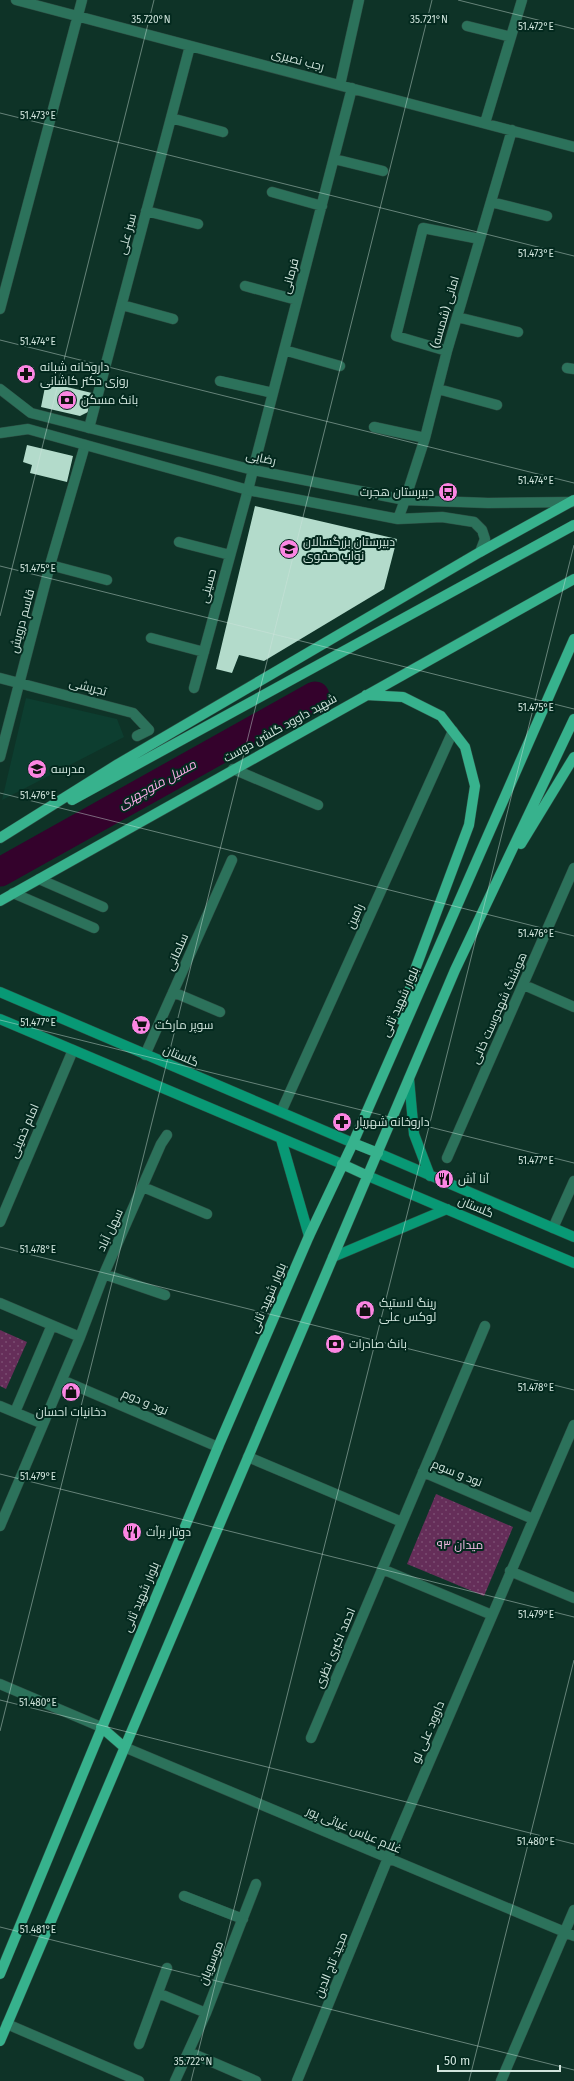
<svg xmlns="http://www.w3.org/2000/svg" width="574" height="2081" viewBox="0 0 574 2081" font-family="'Fira Sans',Cairo,sans-serif">
<defs>
<pattern id="park-dots" width="8" height="8" patternUnits="userSpaceOnUse"><rect width="8" height="8" fill="#652e59"/><path d="M2 2h.1M6 6h.1" fill="none" stroke="#7a4c70" stroke-width="1.8" stroke-linecap="round"/></pattern>
</defs>
<rect width="100%" height="100%" fill="#0e3327"/>
<!-- built -->
<path fill="#0d3e30" d="M26 698 117 719 124 737 2 800Z"/>
<!-- park -->
<path fill="url(#park-dots)" d="M0 1330 27 1342 6 1389 0 1386Z
M436 1494 513 1527 484 1596 407 1564Z"/>
<g fill="none" stroke-linecap="round" stroke-linejoin="round">
<!-- river -->
<path stroke="#34022c" stroke-width="29" d="M0 872 315 696"/>
</g>
<!-- building -->
<path fill="#b3dbcb" d="M46 382 92 393 88 412 80 416 41 407Z
M27 445 73 456 67 482 30 473 32 465 23 462Z
M255 506 397 539 384 589 264 661 239 655 232 673 216 669Z"/>
<g fill="none" stroke-linecap="round" stroke-linejoin="round">
<!-- minor casing -->
<g stroke="#2d4f44" stroke-width="11">
<path id="minor" d="M16 0 574 147
M467 26 511 37
M340 85 359 0
M171 118 223 132
M485 123 522 0
M334 159 383 171
M272 192 322 206
M491 202 547 216
M146 211 198 224
M245 286 297 300
M122 305 173 319
M0 309 82 0
M457 317 518 332
M284 350 340 366
M447 351 396 336 423 228 480 239
M567 368 574 369
M220 381 273 393
M438 389 497 405
M374 427 425 438
M89 428 190 46
M253 470 352 88
M405 500 425 438 447 351 512 130
M179 542 230 555
M50 565 107 580
M151 638 204 652
M0 678 133 713 149 730 137 736
M194 688 248 490
M0 757 50 565 85 445
M233 769 318 805
M39 879 103 907
M13 893 94 928
M524 985 574 1007
M173 992 220 1012
M145 1055 232 860
M281 1112 453 731
M447 1158 574 868
M143 1187 207 1214
M0 1222 73 1050
M553 1228 574 1181
M104 1274 165 1295
M0 1303 80 1337
M62 1380 218 1447
M0 1406 43 1424
M15 1412 52 1325
M248 1457 402 1522
M423 1472 533 1519
M0 1526 80 1337 104 1274 161 1144 167 1135
M382 1569 492 1615
M510 1571 574 1598
M0 1684 101 1727
M311 1738 485 1326
M124 1747 574 1936
M184 1896 243 1919
M158 1993 206 2013
M7 2024 139 2081
M139 2044 167 1968
M189 2052 256 2081
M175 2081 206 2013 256 1884
M297 2081 388 1858 574 1425
M501 2081 574 1910"/>
</g>
<!-- tertiary casing -->
<g stroke="#2d4f44" stroke-width="11">
<path id="tertiary" d="M0 389 31 413 253 470 405 500 488 503 572 502
M0 433 28 429 248 490 398 519 442 517 474 522 482 530 485 539 480 552
M248 490 253 470
M398 519 405 500"/>
</g>
<!-- secondary casing -->
<g stroke="#2d4f44" stroke-width="11">
<path id="secondary" d="M0 992 353 1143
M0 1019 342 1164
M409 1079 414 1134 430 1176
M281 1139 309 1236
M378 1153 574 1237
M368 1176 574 1263
M333 1257 447 1209"/>
</g>
<!-- primary casing -->
<g stroke="#2d4f44" stroke-width="11">
<path id="primary" d="M366 695 403 697 441 716 465 747 475 786 469 825 416 967 401 1020
M72 800 574 525
M0 838 118 764 480 552 574 500
M521 844 574 757
M0 901 574 579
M353 1143 378 1153
M342 1164 368 1176
M101 1727 124 1747
M0 1974 218 1447 309 1236 353 1143 574 639
M0 2041 455 970 574 719"/>
</g>
<!-- minor -->
<use href="#minor" stroke="#2c725b" stroke-width="10"/>
<!-- tertiary -->
<use href="#tertiary" stroke="#2c725b" stroke-width="10"/>
<!-- secondary -->
<use href="#secondary" stroke="#089975" stroke-width="10"/>
<!-- primary -->
<use href="#primary" stroke="#37b28d" stroke-width="10"/>
</g>
<!-- ticks -->
<path fill="none" stroke="#d1e5dd" stroke-width="1" stroke-opacity="0.45" d="M458 0 574 29M0 113 574 256M0 340 574 483M0 566 574 709M0 616 154 0M0 793 574 936M0 1020 574 1163M0 1247 574 1390M0 1474 574 1617M0 1700 574 1844M0 1731 432 0M0 1927 574 2070M191 2081 574 545M469 2081 574 1660"/>
<!-- icons -->
<defs>
<g id="pharmacy-disc" transform="scale(1)"><circle r="9.5" fill="#fc86e3" stroke="#03291e"/><path d="M-2-6h4v4h4v4h-4v4h-4v-4h-4v-4h4Z" fill="#111"/></g>
<g id="bank-disc" transform="scale(1)"><circle r="9.5" fill="#fc86e3" stroke="#03291e"/><path d="M-6-4H6V4H-6ZM0-2.3a2.3 2.3 0 1 0 0 4.6a2.3 2.3 0 1 0 0-4.6Z" fill="#111"/></g>
<g id="bus-disc" transform="scale(1)"><circle r="9.5" fill="#fc86e3" stroke="#03291e"/><path d="M-5-6H5V4H4V6H2V4H-2V6H-4V4H-5ZM-3.5-4V0h7V-4ZM-3.5 1.2v1.5H-2V1.2ZM2 1.2v1.5H3.5V1.2Z" fill="#111"/></g>
<g id="school-disc" transform="scale(1)"><circle r="9.5" fill="#fc86e3" stroke="#03291e"/><path d="M0-5L7-2L0 1L-7-2ZM-4 1L0 2.5L4 1V4Q0 6-4 4Z" fill="#111"/></g>
<g id="supermarket-disc" transform="scale(1)"><circle r="9.5" fill="#fc86e3" stroke="#03291e"/><path d="M-6-5.5h2.5l.6 2H6L4.5 2H-2.5L-4.4-4H-6ZM-1.5 3.2a1.3 1.3 0 1 0 .1 0ZM3 3.2a1.3 1.3 0 1 0 .1 0Z" fill="#111"/></g>
<g id="restaurant-disc" transform="scale(1)"><circle r="9.5" fill="#fc86e3" stroke="#03291e"/><path d="M-5-6h1v4h1v-4h1v4h1v-4h1v5L-1.5 .5V6h-2V.5L-5-1ZM5-6V6H3V1.5H1.5Q1.5-4 5-6Z" fill="#111"/></g>
<g id="shop-disc" transform="scale(1)"><circle r="9.5" fill="#fc86e3" stroke="#03291e"/><path d="M-5-2.5h2.3a2.7 3.5 0 0 1 5.4 0H5L5.5 6h-11ZM-1.5-2.5h3a1.5 2.3 0 0 0-3 0Z" fill="#111"/></g>
</defs>
<g fill-rule="evenodd">
<use href="#pharmacy-disc" x="26" y="374"/>
<use href="#bank-disc" x="67" y="400"/>
<use href="#bus-disc" x="448" y="492"/>
<use href="#school-disc" x="289" y="549"/>
<use href="#school-disc" x="37" y="769"/>
<use href="#supermarket-disc" x="141" y="1025"/>
<use href="#pharmacy-disc" x="342" y="1122"/>
<use href="#restaurant-disc" x="444" y="1179"/>
<use href="#shop-disc" x="365" y="1310"/>
<use href="#bank-disc" x="335" y="1344"/>
<use href="#shop-disc" x="71" y="1392"/>
<use href="#restaurant-disc" x="132" y="1532"/>
</g>
<g text-anchor="middle" dominant-baseline="central" stroke-width="4" stroke-linejoin="round" paint-order="stroke">
<!-- street labels -->
<g font-size="12" fill="#d1e5dd" stroke="#03291e">
<text transform="translate(298 60) rotate(15)">رجب نصیری</text>
<text transform="translate(127 234) rotate(-75)">سبز علی</text>
<text transform="translate(290 276) rotate(-75)">فرمانی</text>
<text transform="translate(445 312) rotate(-74)">امانی (شمسه)</text>
<text transform="translate(261 458) rotate(12)">رضایی</text>
<text transform="translate(208 586) rotate(-75)">حسینی</text>
<text transform="translate(22 621) rotate(-75)">قاسم درویش</text>
<text transform="translate(88 687) rotate(15)">تجریشی</text>
<text transform="translate(280 728) rotate(-29)">شهید داوود گلشن دوست</text>
<text transform="translate(355 916) rotate(-66)">رامین</text>
<text transform="translate(177 952) rotate(-66)">سلمانی</text>
<text transform="translate(400 1002) rotate(-66)">بلوار شهید ثانی</text>
<text transform="translate(499 1008) rotate(-66)">هوشنگ شهدوست خانی</text>
<text transform="translate(181 1056) rotate(23)">گلستان</text>
<text transform="translate(24 1131) rotate(-67)">امام خمینی</text>
<text transform="translate(476 1207) rotate(23)">گلستان</text>
<text transform="translate(110 1230) rotate(-65)">سهل آباد</text>
<text transform="translate(268 1298) rotate(-67)">بلوار شهید ثانی</text>
<text transform="translate(145 1402) rotate(23)">نود و دوم</text>
<text transform="translate(457 1473) rotate(22)">نود و سوم</text>
<text transform="translate(141 1597) rotate(-67)">بلوار شهید ثانی</text>
<text transform="translate(335 1648) rotate(-67)">احمد اکبری نظری</text>
<text transform="translate(428 1732) rotate(-67)">داوود علی لو</text>
<text transform="translate(354 1830) rotate(23)">غلام عباس غیاثی ‌پور</text>
<text transform="translate(211 1963) rotate(-68)">موسویان</text>
<text transform="translate(331 1965) rotate(-68)">مجید تاج الدین</text>
</g>
<!-- poi labels -->
<g font-size="12" fill="#d1e5dd" stroke="#03291e" text-anchor="start">
<text x="40" y="367">داروخانه شبانه<tspan x="40" dy="14">روزی دکتر کاشانی</tspan></text>
<text x="81" y="400">بانک مسکن</text>
<text x="434" y="492" text-anchor="end">دبیرستان هجرت</text>
<text x="303" y="542">دبیرستان بزرگسالان<tspan x="303" dy="14">نواب صفوی</tspan></text>
<text x="51" y="769">مدرسه</text>
<text x="155" y="1025">سوپر مارکت</text>
<text x="356" y="1122">داروخانه شهریار</text>
<text x="458" y="1179">آنا آش</text>
<text x="379" y="1303">رینگ لاستیک<tspan x="379" dy="14">لوکس علی</tspan></text>
<text x="349" y="1344">بانک صادرات</text>
<text x="71" y="1412" text-anchor="middle">دخانیات احسان</text>
<text x="146" y="1532">دوتار برآت</text>
</g>
<!-- park labels -->
<g font-size="12" fill="#f9bde9" stroke="#03291e">
<text x="460" y="1545">میدان ۹۳</text>
</g>
<!-- water labels -->
<g font-size="13" font-style="italic" fill="#fbace8" stroke="#03291e">
<text transform="translate(157 784) rotate(-29)">مسیل منوچهری</text>
</g>
</g>
<g font-size="10" text-anchor="middle" fill="#d1e5dd" stroke="#03291e" stroke-width="4" stroke-linejoin="round" paint-order="stroke">
<text x="151" y="23">35.720°N</text>
<text x="429" y="23">35.721°N</text>
<text x="536" y="30">51.472°E</text>
<text x="38" y="119">51.473°E</text>
<text x="536" y="257">51.473°E</text>
<text x="38" y="345">51.474°E</text>
<text x="536" y="484">51.474°E</text>
<text x="38" y="572">51.475°E</text>
<text x="536" y="711">51.475°E</text>
<text x="38" y="799">51.476°E</text>
<text x="536" y="937">51.476°E</text>
<text x="38" y="1026">51.477°E</text>
<text x="536" y="1164">51.477°E</text>
<text x="38" y="1253">51.478°E</text>
<text x="536" y="1391">51.478°E</text>
<text x="38" y="1480">51.479°E</text>
<text x="536" y="1618">51.479°E</text>
<text x="38" y="1706">51.480°E</text>
<text x="536" y="1845">51.480°E</text>
<text x="38" y="1933">51.481°E</text>
<text x="193" y="2065">35.722°N</text>
</g>
<!-- scale -->
<path d="M438 2065v6h122v-6" fill="none" stroke="#d1e5dd" stroke-width="2"/>
<text x="444" y="2065" font-size="12" fill="#d1e5dd" stroke="#03291e" stroke-width="3" paint-order="stroke">50 m</text>
</svg>
